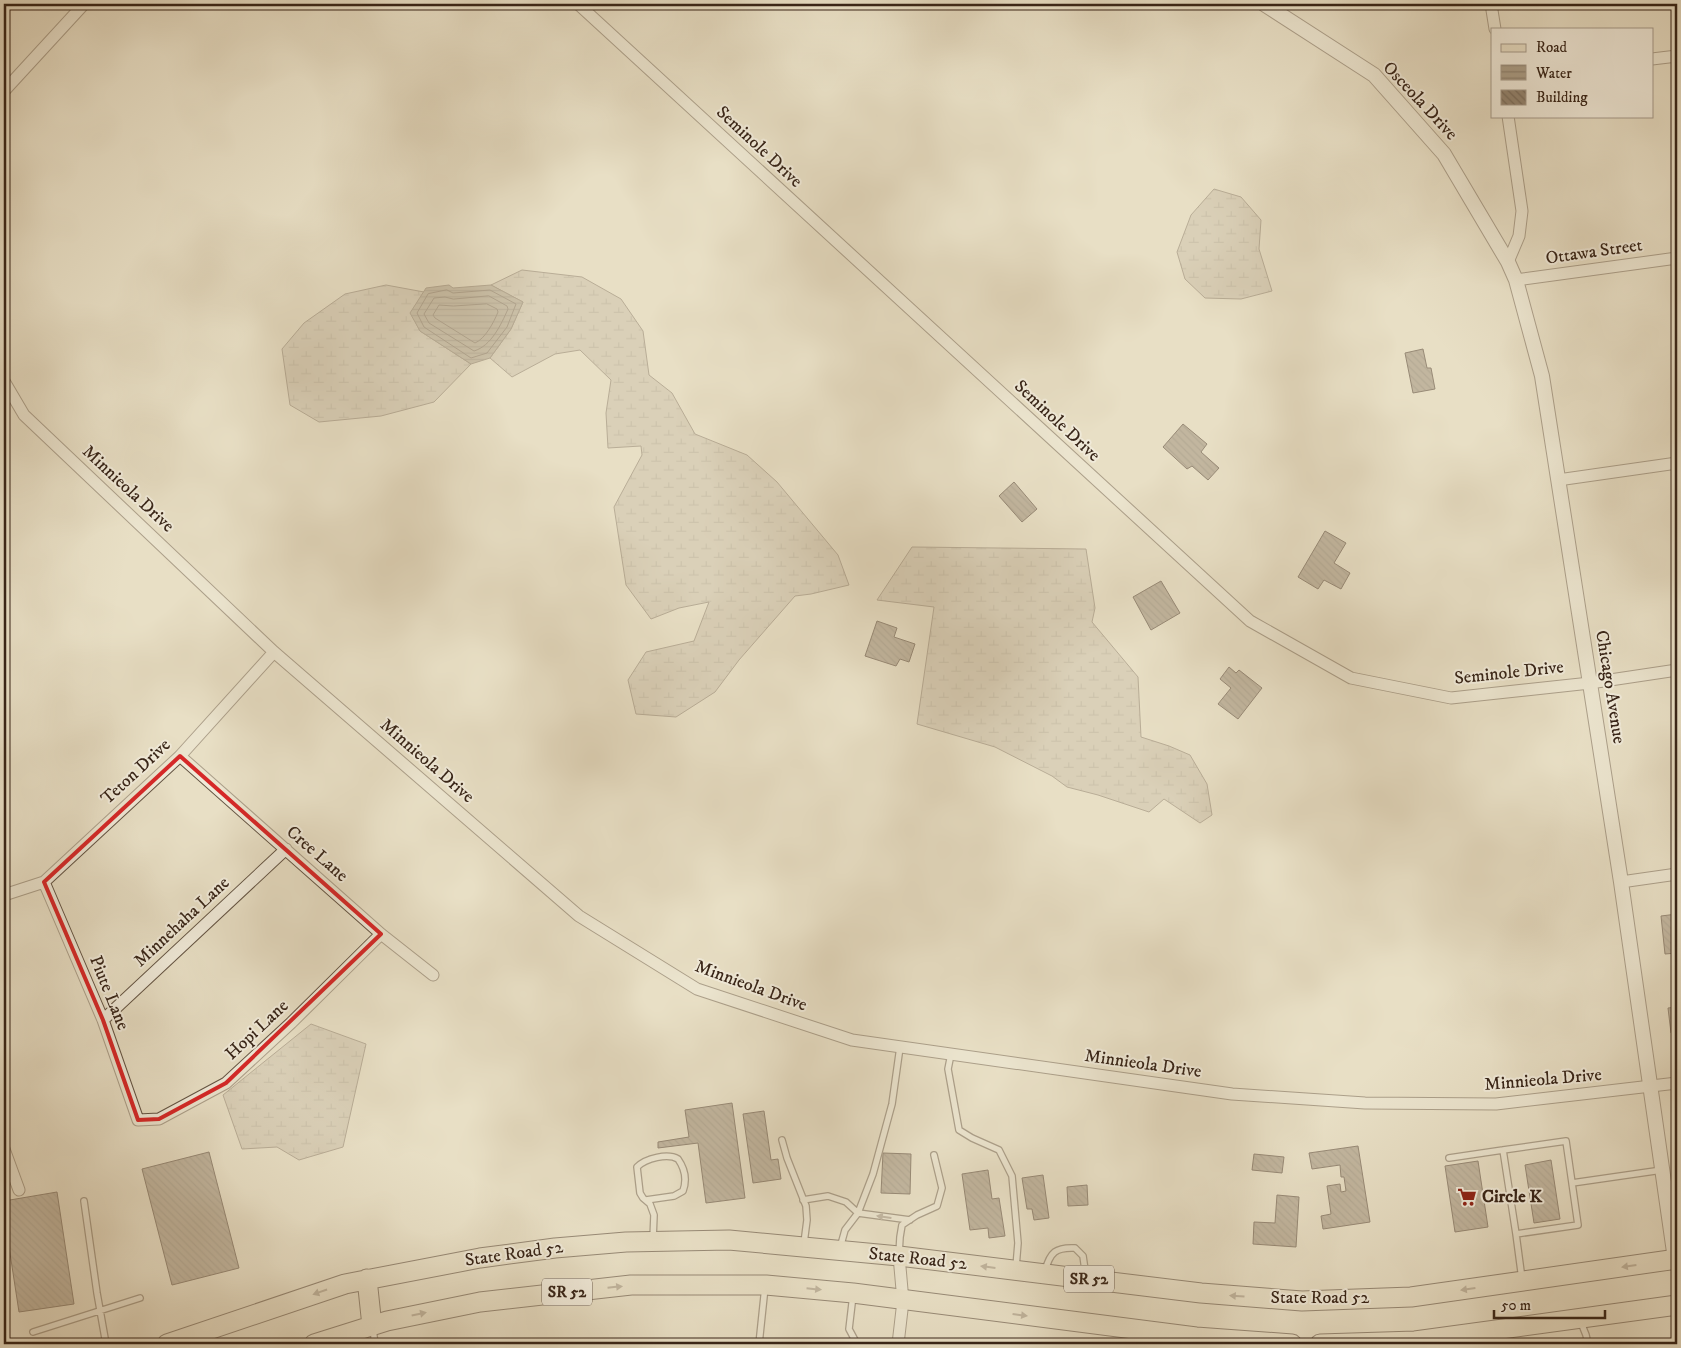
<svg xmlns="http://www.w3.org/2000/svg" width="1681" height="1348" viewBox="0 0 1681 1348" font-family="'IM FELL DW Pica',serif">
<defs>
<pattern id="wetland-marsh" width="20" height="14" patternUnits="userSpaceOnUse" patternTransform="scale(1.25)"><rect width="20" height="14" fill="#cabfa8"/><path d="M1 5h8M5 5V1M11 12h8M15 12V8" fill="none" stroke="#aea490"/></pattern>
<pattern id="water-rules" width="6" height="5" patternUnits="userSpaceOnUse" patternTransform="scale(1.25)"><rect width="6" height="5" fill="#aca08a"/><path d="M0 2.5h6" fill="none" stroke="#8d8270"/></pattern>
<pattern id="building-back-hatch" width="6" height="6" patternUnits="userSpaceOnUse" patternTransform="scale(1.25)"><rect width="6" height="6" fill="#948672"/><path d="M-1 5l2 2M0 0l6 6M5-1l2 2" fill="none" stroke="#7a6d5d"/></pattern>
</defs>
<rect width="100%" height="100%" fill="#e8dfc5"/>
<filter id="stains"><feTurbulence type="fractalNoise" baseFrequency=".004" numOctaves="4"/><feColorMatrix values="0 0 0 0 .2 0 0 0 0 .09 0 0 0 0 .02 0 0 0 .5 -.17"/></filter>
<radialGradient id="worn" r=".72"><stop offset=".6" stop-color="#630" stop-opacity="0"/><stop offset="1" stop-color="#630" stop-opacity=".3"/></radialGradient>
<!-- wetland -->
<path fill="url(#wetland-marsh)" stroke="#817260" d="M1214 189 1241 197 1261 220 1259 249 1272 291 1241 299 1205 298 1185 279 1177 252 1191 215Z
M522 270 582 277 621 299 643 331 649 375 672 393 695 434 747 455 777 482 838 555 849 585 811 594 795 596 739 660 715 692 676 717 636 714 628 680 646 652 694 641 709 602 679 608 651 619 626 585 614 507 642 455 641 446 608 448 606 413 611 380 580 350 555 354 512 377 490 358 511 329 523 302 491 285Z
M386 285 424 292 411 313 420 331 471 364 434 402 381 416 319 422 290 405 282 349 304 323 345 294Z
M912 547 1086 549 1095 608 1092 622 1138 677 1141 737 1169 746 1190 755 1207 784 1212 815 1200 823 1164 799 1149 812 1098 795 1067 787 1052 776 995 747 917 724 934 607 877 600Z
M311 1024 366 1044 343 1147 299 1160 277 1147 242 1149 223 1095Z"/>
<!-- water -->
<path fill="url(#water-rules)" stroke="#7e6f5c" d="M449 285 453 288 491 285 523 302 511 329 490 358 471 364 420 331 410 313 426 288Z"/>
<g fill="none" stroke-linecap="round" stroke-linejoin="round">
<!-- shore -->
<path stroke="#726251" stroke-width="1" d="M447 290 453 293 490 290 516 304 507 327 487 353 471 358 424 327 417 313 428 294Z
M489 296 507 306 508 309C501 325 491 346 474 351L429 323 424 314 434 298 445 297 453 299Z
M487 304 497 309 498 312C494 322 485 339 475 343L435 318 433 315 439 305 453 306Z"/>
</g>
<!-- building -->
<path fill="url(#building-back-hatch)" stroke="#382518" d="M1423 349 1427 368H1431L1435 389 1413 393 1405 353Z
M1183 424 1207 444 1201 452 1219 468 1208 480 1192 466 1187 469 1163 447Z
M1014 482 1037 509 1022 522 999 496Z
M1325 531 1346 543 1334 563 1350 573 1341 589 1324 580 1318 589 1298 577Z
M1161 581 1180 613 1151 630 1133 597Z
M877 621 897 628 894 637 915 644 909 662 900 659 896 666 865 656Z
M1229 667 1236 673 1239 670 1262 688 1238 719 1218 704 1231 688 1220 679Z
M1677 914V953L1665 954 1661 916Z
M1677 1007V1032L1671 1033 1668 1008Z
M732 1103 745 1198 706 1203 698 1143 658 1148V1142L689 1137 685 1110Z
M764 1111 771 1160 778 1159 781 1179 753 1183 743 1114Z
M1358 1146 1370 1222 1323 1229 1321 1216 1331 1214 1327 1186 1340 1184 1341 1192 1346 1191 1344 1177H1341L1340 1165 1312 1169 1309 1153Z
M209 1152 239 1268 172 1285 142 1169Z
M883 1153 911 1154 910 1194 881 1193Z
M1254 1154 1284 1157 1282 1173 1252 1170Z
M1551 1160 1560 1219 1534 1223 1525 1165Z
M1478 1161 1488 1227 1455 1232 1445 1166Z
M988 1170 992 1199 999 1198 1005 1236 989 1238 988 1228 970 1230 962 1174Z
M1043 1175 1049 1218 1034 1220 1032 1209H1027L1022 1178Z
M1087 1185 1088 1205 1068 1206 1067 1187Z
M57 1192 74 1304 19 1312 4 1214V1201Z
M1277 1195 1299 1197 1296 1247 1253 1244 1254 1222 1275 1223Z"/>
<g fill="none" stroke-linecap="round" stroke-linejoin="round">
<!-- service casing -->
<g stroke="#645443" stroke-width="8">
<path id="service" d="M951 1054 948 1069 959 1130 972 1138 999 1150 1012 1176 1018 1243 1016 1267
M782 1140 787 1158 806 1206 807 1220 804 1243
M1566 1141 1578 1225 1516 1234 1503 1150Z
M1449 1158 1503 1150
M1572 1183 1662 1170
M646 1200 674 1196 683 1191C687 1180 685 1169 678 1159 668 1153 646 1158 637 1167L640 1193 643 1198 650 1204 654 1215 653 1239
M803 1200 828 1196 846 1202 858 1213 910 1220
M84 1201 97 1293 106 1344
M1516 1234 1522 1279
M840 1248 845 1230 858 1213 873 1174 892 1104 900 1047
M899 1254 900 1237 902 1225 917 1215 937 1206 942 1188 934 1155
M1045 1271C1050 1252 1056 1247 1075 1248L1083 1256 1086 1277
M853 1295 849 1329 857 1344
M1580 1320 1586 1335 1588 1344
M373 1329 375 1344
M33 1332 140 1298
M759 1344 765 1287"/>
</g>
<!-- minor casing -->
<g stroke="#645443" stroke-width="13">
<path id="minor" d="M578 4 1250 621 1351 678 1451 698 1590 683 1677 670
M1491 4 1495 29
M1652 59 1677 56
M4 91 84 4
M1508 262 1519 236 1522 211 1508 116
M1516 280 1677 258
M4 381 24 415 274 652 579 916 697 989 852 1040 1232 1094 1365 1103 1496 1104 1677 1083
M1558 480 1677 463
M180 756 381 934 433 975
M44 882 103 1020 138 1120 159 1119 226 1083 291 1023 381 934
M1621 882 1677 874
M4 895 44 882 180 756 274 652
M103 1020 286 849
M4 1149 19 1190
M898 1344 903 1301 899 1256"/>
</g>
<!-- tertiary casing -->
<g stroke="#645443" stroke-width="16">
<path id="tertiary" d="M1264 4 1374 75 1444 154 1508 262 1516 280 1542 376 1621 882 1675 1259"/>
</g>
<!-- primary casing -->
<g stroke="#382518" stroke-width="21">
<path id="primary" d="M367 1279 372 1326
M167 1344 345 1284 480 1258 555 1248 626 1242 729 1240 899 1256 1201 1293 1302 1301 1411 1297 1677 1259
M314 1344 387 1321 480 1302 631 1285H766L853 1293 1196 1337 1292 1344
M1320 1344 1415 1341 1677 1305"/>
</g>
<!-- service -->
<use href="#service" stroke="#f0ead9" stroke-width="5.5"/>
<!-- minor -->
<use href="#minor" stroke="#f0ead9" stroke-width="11"/>
<!-- tertiary -->
<use href="#tertiary" stroke="#f0ead9" stroke-width="14"/>
<!-- primary -->
<use href="#primary" stroke="#e8dfc5" stroke-width="19"/>
</g>
<!-- one-way arrows -->
<defs><path id="oneway-solid" d="M-6-.8H1V-3.2L6.5 0L1 3.2V.8H-6Z" transform="scale(1.25)"/></defs>
<use fill="#948878" href="#oneway-solid" transform="translate(884 1217) rotate(-172)"/>
<g fill="#90826e">
<use href="#oneway-solid" transform="translate(1629 1266) rotate(172)"/>
<use href="#oneway-solid" transform="translate(988 1267) rotate(-173)"/>
<use href="#oneway-solid" transform="translate(615 1287) rotate(-6)"/>
<use href="#oneway-solid" transform="translate(814 1289) rotate(6)"/>
<use href="#oneway-solid" transform="translate(1468 1289) rotate(172)"/>
<use href="#oneway-solid" transform="translate(320 1292) rotate(161)"/>
<use href="#oneway-solid" transform="translate(1237 1296) rotate(-176)"/>
<use href="#oneway-solid" transform="translate(419 1314) rotate(-12)"/>
<use href="#oneway-solid" transform="translate(1020 1315) rotate(7)"/>
</g>
<!-- marked area -->
<path d="M0 0H1681V1348H0ZM180 756 381 934 226 1083 159 1119 138 1120 103 1020 44 882Z" fill="#e8dfc5" fill-opacity=".55" fill-rule="evenodd"/>
<path fill="none" stroke="#d62828" stroke-width="4" stroke-linejoin="round" d="M180 756 381 934 226 1083 159 1119 138 1120 103 1020 44 882Z"/>
<!-- icons -->
<defs>
<g id="supermarket-bare" transform="scale(1.5)"><path d="M-6-5.5h2.5l.6 2H6L4.5 2H-2.5L-4.4-4H-6ZM-1.5 3.2a1.3 1.3 0 1 0 .1 0ZM3 3.2a1.3 1.3 0 1 0 .1 0Z" fill="#8f2418" stroke="#f0ead9" stroke-width="2.5" paint-order="stroke"/></g>
</defs>
<g fill-rule="evenodd">
<use href="#supermarket-bare" x="1467" y="1197"/>
</g>
<g text-anchor="middle" dominant-baseline="central" stroke-width="4" stroke-linejoin="round" paint-order="stroke">
<!-- shield labels -->
<g fill="#f0ead9" stroke="#6f6052" stroke-width="1">
<rect x="1064" y="1265.5" width="50" height="27" rx="4"/>
<rect x="542" y="1278.5" width="50" height="27" rx="4"/>
</g>
<g font-size="16" font-weight="bold" fill="#382518">
<text x="1089" y="1279">SR 52</text>
<text x="567" y="1292">SR 52</text>
</g>
<!-- street labels -->
<g font-size="18" fill="#382518" stroke="#f0ead9">
<text transform="translate(1420 101) rotate(47)">Osceola Drive</text>
<text transform="translate(759 147) rotate(43)">Seminole Drive</text>
<text transform="translate(1594 252) rotate(-8)">Ottawa Street</text>
<text transform="translate(1057 421) rotate(43)">Seminole Drive</text>
<text transform="translate(128 489) rotate(43)">Minnieola Drive</text>
<text transform="translate(1509 673) rotate(-6)">Seminole Drive</text>
<text transform="translate(1610 687) rotate(81)">Chicago Avenue</text>
<text transform="translate(427 761) rotate(41)">Minnieola Drive</text>
<text transform="translate(136 772) rotate(-43)">Teton Drive</text>
<text transform="translate(317 854) rotate(41)">Cree Lane</text>
<text transform="translate(182 922) rotate(-43)">Minnehaha Lane</text>
<text transform="translate(751 986) rotate(20)">Minnieola Drive</text>
<text transform="translate(109 993) rotate(68)">Piute Lane</text>
<text transform="translate(257 1030) rotate(-43)">Hopi Lane</text>
<text transform="translate(1143 1064) rotate(8)">Minnieola Drive</text>
<text transform="translate(1543 1080) rotate(-5)">Minnieola Drive</text>
<text transform="translate(514 1254) rotate(-8)">State Road 52</text>
<text transform="translate(918 1259) rotate(6)">State Road 52</text>
<text x="1320" y="1298">State Road 52</text>
</g>
<!-- poi labels -->
<g font-size="18" font-weight="bold" fill="#382518" stroke="#f0ead9" text-anchor="start">
<text x="1482" y="1197">Circle K</text>
</g>
</g>
<!-- margin -->
<rect width="1681" height="1348" fill="none" stroke="#e8dfc5" stroke-width="20"/>
<rect x="5" y="5" width="1671" height="1338" fill="none" stroke="#382518" stroke-width="2.5"/>
<rect x="10" y="10" width="1661" height="1328" fill="none" stroke="#382518"/>
<!-- legend -->
<rect x="1491" y="28" width="162" height="90" fill="#f0ead9" stroke="#a69b8c"/>
<rect x="1501" y="44" width="25" height="8" fill="#e8dfc5" stroke="#a69b8c"/>
<text x="1536" y="52" font-size="15" fill="#382518">Road</text>
<rect x="1501" y="65" width="25" height="15" fill="url(#water-rules)" stroke="#a69b8c"/>
<text x="1536" y="78" font-size="15" fill="#382518">Water</text>
<rect x="1501" y="90" width="25" height="15" fill="url(#building-back-hatch)" stroke="#a69b8c"/>
<text x="1536" y="102" font-size="15" fill="#382518">Building</text>
<!-- scale -->
<path d="M1494 1310v8h111v-8" fill="none" stroke="#382518" stroke-width="2.5"/>
<text x="1501" y="1310" font-size="15" fill="#382518" stroke="#f0ead9" stroke-width="4" paint-order="stroke">50 m</text>
<rect width="100%" height="100%" filter="url(#stains)"/>
<rect width="100%" height="100%" fill="url(#worn)"/>
</svg>
